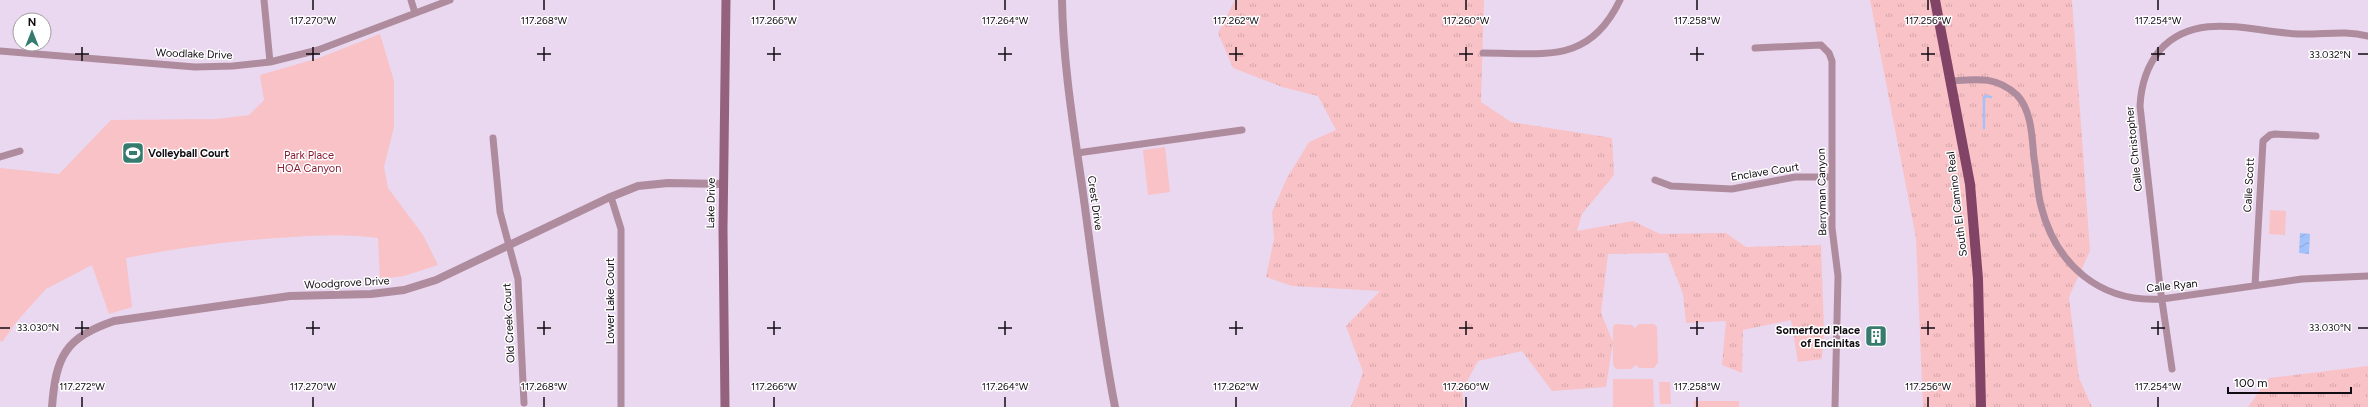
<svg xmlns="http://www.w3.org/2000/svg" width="2368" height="407" viewBox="0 0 2368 407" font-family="Figtree,sans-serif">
<defs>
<pattern id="grass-tufts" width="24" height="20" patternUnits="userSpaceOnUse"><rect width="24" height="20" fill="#f8c2c6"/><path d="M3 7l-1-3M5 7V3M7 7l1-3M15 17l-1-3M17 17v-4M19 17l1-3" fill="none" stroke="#d4a5a9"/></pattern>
<pattern id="water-waves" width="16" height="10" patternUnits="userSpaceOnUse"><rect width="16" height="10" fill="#a3c2fc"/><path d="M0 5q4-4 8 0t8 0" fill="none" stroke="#8ba5d7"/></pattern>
</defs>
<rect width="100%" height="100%" fill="#ead8f0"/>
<!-- grass -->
<path fill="url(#grass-tufts)" d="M1235 0H1484L1481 102 1511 122 1612 138 1614 175 1582 214 1577 231 1633 221 1660 234 1726 233 1746 247 1821 245 1824 330 1822 359 1798 362 1791 320 1743 330 1742 373 1722 365 1726 321 1686 323 1683 294 1667 253 1608 254 1601 313 1613 342 1606 387 1552 391 1522 351 1478 361 1462 391 1464 407H1351L1363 372 1346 326 1380 291 1292 286 1266 277 1274 239 1272 212 1287 178 1309 142 1336 130 1318 96 1282 87 1233 68 1218 33Z
M1870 0H2072L2090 251 2069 297 2079 378 2092 407H1923L1916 238Z
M2368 366V407H2248L2269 378Z"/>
<!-- green -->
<path fill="#f8c2c6" d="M380 34 394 81V127L384 167 388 188 423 235 438 265 404 276 380 279 378 238C350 234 322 235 293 237 237 240 181 247 126 258L132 307 109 314 92 265 46 289 18 320 2 342 0 341V168L59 174 111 120 217 119 249 115 264 100 260 75 319 58Z
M1165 147 1170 192 1148 195 1143 150Z
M2270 210 2286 211 2285 235 2269 234Z
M1615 324 1632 325 1635 328 1639 324H1654L1657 327 1658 363 1654 368H1639L1636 365 1631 369H1616L1613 365V327Z
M1613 379H1653L1654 407H1613Z
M1659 382H1670L1671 404H1660Z
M1694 401H1739V407H1694Z"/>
<!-- water -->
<path fill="url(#water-waves)" d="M2300 233 2310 234 2309 254 2299 253Z"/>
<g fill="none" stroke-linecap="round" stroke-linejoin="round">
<!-- stream -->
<path stroke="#a3c2fc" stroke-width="2.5" d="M1984 128V98L1986 96 1991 97"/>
<!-- minor -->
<path stroke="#af8b9e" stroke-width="7" d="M264 0 270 62
M411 0 415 13
M1755 48 1821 45 1829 53 1832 61V228L1838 276 1835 407
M0 51 195 67 233 66 270 62 318 50 450 0
M1483 53C1544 53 1589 65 1620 0
M1952 81C1977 79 1996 76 2017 95 2032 111 2032 138 2034 158 2037 174 2037 191 2041 206 2056 265 2100 303 2162 299L2302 279 2368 276
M493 138 500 212 518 279 524 403
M1077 153 1242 130
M0 157 20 151
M1655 180 1671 186 1732 189 1795 177H1831
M611 197 621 229V407
M2255 285 2263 141 2270 135 2275 134 2316 136
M2172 369 2160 287 2140 106C2141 85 2146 67 2160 50 2196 10 2252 32 2299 34 2323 35 2344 30 2368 36"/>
<!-- tertiary -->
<path stroke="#af8b9e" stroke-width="8" d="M1062 0C1063 64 1074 130 1083 193 1093 265 1101 336 1115 407
M52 407C56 356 65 338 114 321L290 296 371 294 404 290 436 280 608 198 638 186 668 183 724 184"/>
<!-- secondary -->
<path stroke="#95627e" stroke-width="9" d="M725 407 723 229 726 0"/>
<!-- primary -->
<path stroke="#814467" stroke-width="10" d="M1935 0 1970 184 1978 279 1981 407"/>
</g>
<!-- ticks -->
<path fill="none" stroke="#110b12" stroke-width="1.5" d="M313 0V10M544 0V10M774 0V10M1005 0V10M1236 0V10M1466 0V10M1697 0V10M1928 0V10M2158 0V10M82 47V61M313 47V61M544 47V61M774 47V61M1005 47V61M1236 47V61M1466 47V61M1697 47V61M1928 47V61M2158 47V61M75 54H89M306 54H320M537 54H551M767 54H781M998 54H1012M1229 54H1243M1459 54H1473M1690 54H1704M1921 54H1935M2151 54H2165M2358 54H2368M82 321V335M313 321V335M544 321V335M774 321V335M1005 321V335M1236 321V335M1466 321V335M1697 321V335M1928 321V335M2158 321V335M0 328H10M75 328H89M306 328H320M537 328H551M767 328H781M998 328H1012M1229 328H1243M1459 328H1473M1690 328H1704M1921 328H1935M2151 328H2165M2358 328H2368M82 397V407M313 397V407M544 397V407M774 397V407M1005 397V407M1236 397V407M1466 397V407M1697 397V407M1928 397V407M2158 397V407"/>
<!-- icons -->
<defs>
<g id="stadium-square" transform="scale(1.15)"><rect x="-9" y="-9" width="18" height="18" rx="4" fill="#377b6f" stroke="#fff"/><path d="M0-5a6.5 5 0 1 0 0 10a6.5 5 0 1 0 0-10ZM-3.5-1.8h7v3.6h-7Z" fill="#fff"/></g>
<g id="building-square" transform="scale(1.15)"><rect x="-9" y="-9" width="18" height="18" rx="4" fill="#377b6f" stroke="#fff"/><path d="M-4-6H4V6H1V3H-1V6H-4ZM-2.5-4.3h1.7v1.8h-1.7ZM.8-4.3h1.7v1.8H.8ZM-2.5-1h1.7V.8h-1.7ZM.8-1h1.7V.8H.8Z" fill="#fff"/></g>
</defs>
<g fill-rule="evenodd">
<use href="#stadium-square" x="133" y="153"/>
<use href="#building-square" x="1876" y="336"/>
</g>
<g text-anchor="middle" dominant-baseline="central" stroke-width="3" stroke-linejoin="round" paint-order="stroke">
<!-- street labels -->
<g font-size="11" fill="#110b12" stroke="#fff">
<text transform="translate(194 54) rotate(2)">Woodlake Drive</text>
<text transform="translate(2134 149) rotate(-96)">Calle Christopher</text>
<text transform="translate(1765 172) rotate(-9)">Enclave Court</text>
<text transform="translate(2249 185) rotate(-87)">Calle Scott</text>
<text transform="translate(1822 192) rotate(-91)">Berryman Canyon</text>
<text transform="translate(711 203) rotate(-89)">Lake Drive</text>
<text transform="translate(1095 203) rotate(82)">Crest Drive</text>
<text transform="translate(1957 204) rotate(-97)">South El Camino Real</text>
<text transform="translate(347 283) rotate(-3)">Woodgrove Drive</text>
<text transform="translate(2172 286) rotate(-6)">Calle Ryan</text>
<text transform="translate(610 301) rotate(-90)">Lower Lake Court</text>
<text transform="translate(509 323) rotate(-93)">Old Creek Court</text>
</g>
<!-- poi labels -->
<g font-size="11" font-weight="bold" fill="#110b12" stroke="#fff" text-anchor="start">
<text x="148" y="153">Volleyball Court</text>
<text x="1860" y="330" text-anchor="end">Somerford Place<tspan x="1860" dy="13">of Encinitas</tspan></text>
</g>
<!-- park labels -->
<g font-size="11" fill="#891f36" stroke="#fff">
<text x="309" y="155">Park Place<tspan x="309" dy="13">HOA Canyon</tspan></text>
</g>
</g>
<g font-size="10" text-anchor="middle" fill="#110b12" stroke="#fff" stroke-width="3" stroke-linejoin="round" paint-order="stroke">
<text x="313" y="24">117.270°W</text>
<text x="544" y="24">117.268°W</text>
<text x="774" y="24">117.266°W</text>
<text x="1005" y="24">117.264°W</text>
<text x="1236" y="24">117.262°W</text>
<text x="1466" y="24">117.260°W</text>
<text x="1697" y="24">117.258°W</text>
<text x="1928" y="24">117.256°W</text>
<text x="2158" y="24">117.254°W</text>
<text x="2330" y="58">33.032°N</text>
<text x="38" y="331">33.030°N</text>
<text x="2330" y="331">33.030°N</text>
<text x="82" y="390">117.272°W</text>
<text x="313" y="390">117.270°W</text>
<text x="544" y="390">117.268°W</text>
<text x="774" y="390">117.266°W</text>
<text x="1005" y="390">117.264°W</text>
<text x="1236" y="390">117.262°W</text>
<text x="1466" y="390">117.260°W</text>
<text x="1697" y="390">117.258°W</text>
<text x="1928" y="390">117.256°W</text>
<text x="2158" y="390">117.254°W</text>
</g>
<!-- north arrow -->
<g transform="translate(32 32)"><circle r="19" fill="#ffffff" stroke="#a09da0"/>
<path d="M0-3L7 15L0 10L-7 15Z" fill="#377b6f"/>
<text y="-6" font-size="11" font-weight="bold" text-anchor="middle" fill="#110b12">N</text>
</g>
<!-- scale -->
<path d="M2228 387v6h123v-6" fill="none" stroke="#110b12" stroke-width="2"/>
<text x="2234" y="387" font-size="12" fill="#110b12" stroke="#ffffff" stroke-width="3" paint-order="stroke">100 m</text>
</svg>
